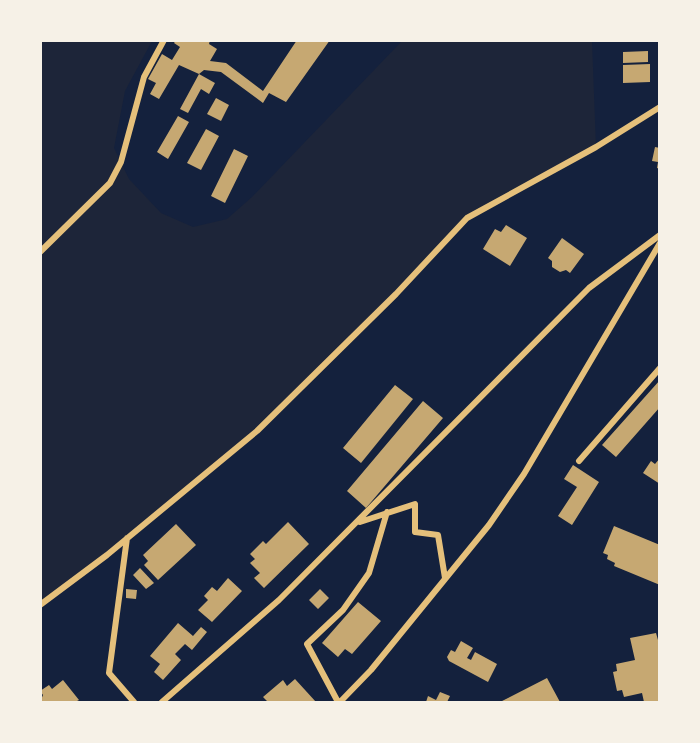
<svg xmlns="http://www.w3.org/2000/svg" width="700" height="743" viewBox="0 0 700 743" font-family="'DejaVu Sans',sans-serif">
<rect width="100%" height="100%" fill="#14213d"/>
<!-- green -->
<path fill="#1d2539" d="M41 41H152L125 91 114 148 129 179 161 213 193 227 227 219 252 197 402 41H592L596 147 467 218 257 431 41 605Z"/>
<!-- building -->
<path fill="#c6a872" d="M176 40H210L209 44 217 49 210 61 226 63 263 91 297 40H330L286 102 269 93 263 103 221 72 204 70 199 74 179 65 159 99 150 94 156 83 148 79 162 54 172 60 180 47 174 43Z
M648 51V62L623 63V52Z
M650 64V82L623 83V65Z
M199 74 215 83 209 94 201 89 188 113 180 109Z
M216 98 229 105 221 121 207 114Z
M178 116 189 122 168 159 157 152Z
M206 129 219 136 201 170 187 163Z
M655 147 660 148V169L657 168 658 162 652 161Z
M234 149 248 156 225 203 211 196Z
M506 225 527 238 510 266 483 249 495 229 501 232Z
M562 238 584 254 570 273 566 270 560 272 552 267V261L548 258Z
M660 380V407L616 457 602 445Z
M395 385 413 399 361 463 343 448Z
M423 401 443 418 366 508 347 491Z
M660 458V484L643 473 651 461 655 464Z
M573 465 599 482 572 525 558 516 577 487 564 479Z
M288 522 309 544 264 588 254 578 260 573 250 563 255 559 250 554 263 541 266 544Z
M176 524 196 545 158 580 144 565 148 561 143 555Z
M614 526 660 545V585L614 566 615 563 607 559 608 555 603 553Z
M140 568 154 583 146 589 133 575Z
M228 578 242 591 212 622 198 610 208 600 204 596 212 587 217 591Z
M126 589 137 590 136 599 126 598Z
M320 589 329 598 318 609 309 600Z
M358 602 381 621 352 654 345 649 338 657 322 643Z
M178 623 193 636 201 627 207 632 192 650 185 644 175 654 181 660 163 680 154 672 160 664 150 656Z
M656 633 660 647V702H644L642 693 624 697 622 690 617 691 613 672 617 671 616 664 635 660 630 638Z
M461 641 473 648 467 658 471 660 475 652 497 664 488 682 449 661 447 657 451 650 455 652Z
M547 678 560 702H500Z
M295 679 316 702H268L263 697 283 680 287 686Z
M63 680 79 700 75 702H40L43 695 40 691 49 685 52 689Z
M440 692 450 696 447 702H426L428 696 436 700Z"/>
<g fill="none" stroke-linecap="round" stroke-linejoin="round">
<!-- minor -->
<path stroke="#e5c07b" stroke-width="6" d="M40 252 110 183 121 162 144 77 164 40
M579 461 660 368
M360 522 415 504V532L438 535 445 578
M127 538 109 673 134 702
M40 605 107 555 257 431 396 294 467 218 596 147 660 107
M162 702 279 600 589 288 660 235
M338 702 307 644 343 610 369 573 387 512
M340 702 371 670 489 525 524 474 660 243"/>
</g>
<!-- border -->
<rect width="700" height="743" fill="none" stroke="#f6f1e7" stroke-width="84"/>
</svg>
